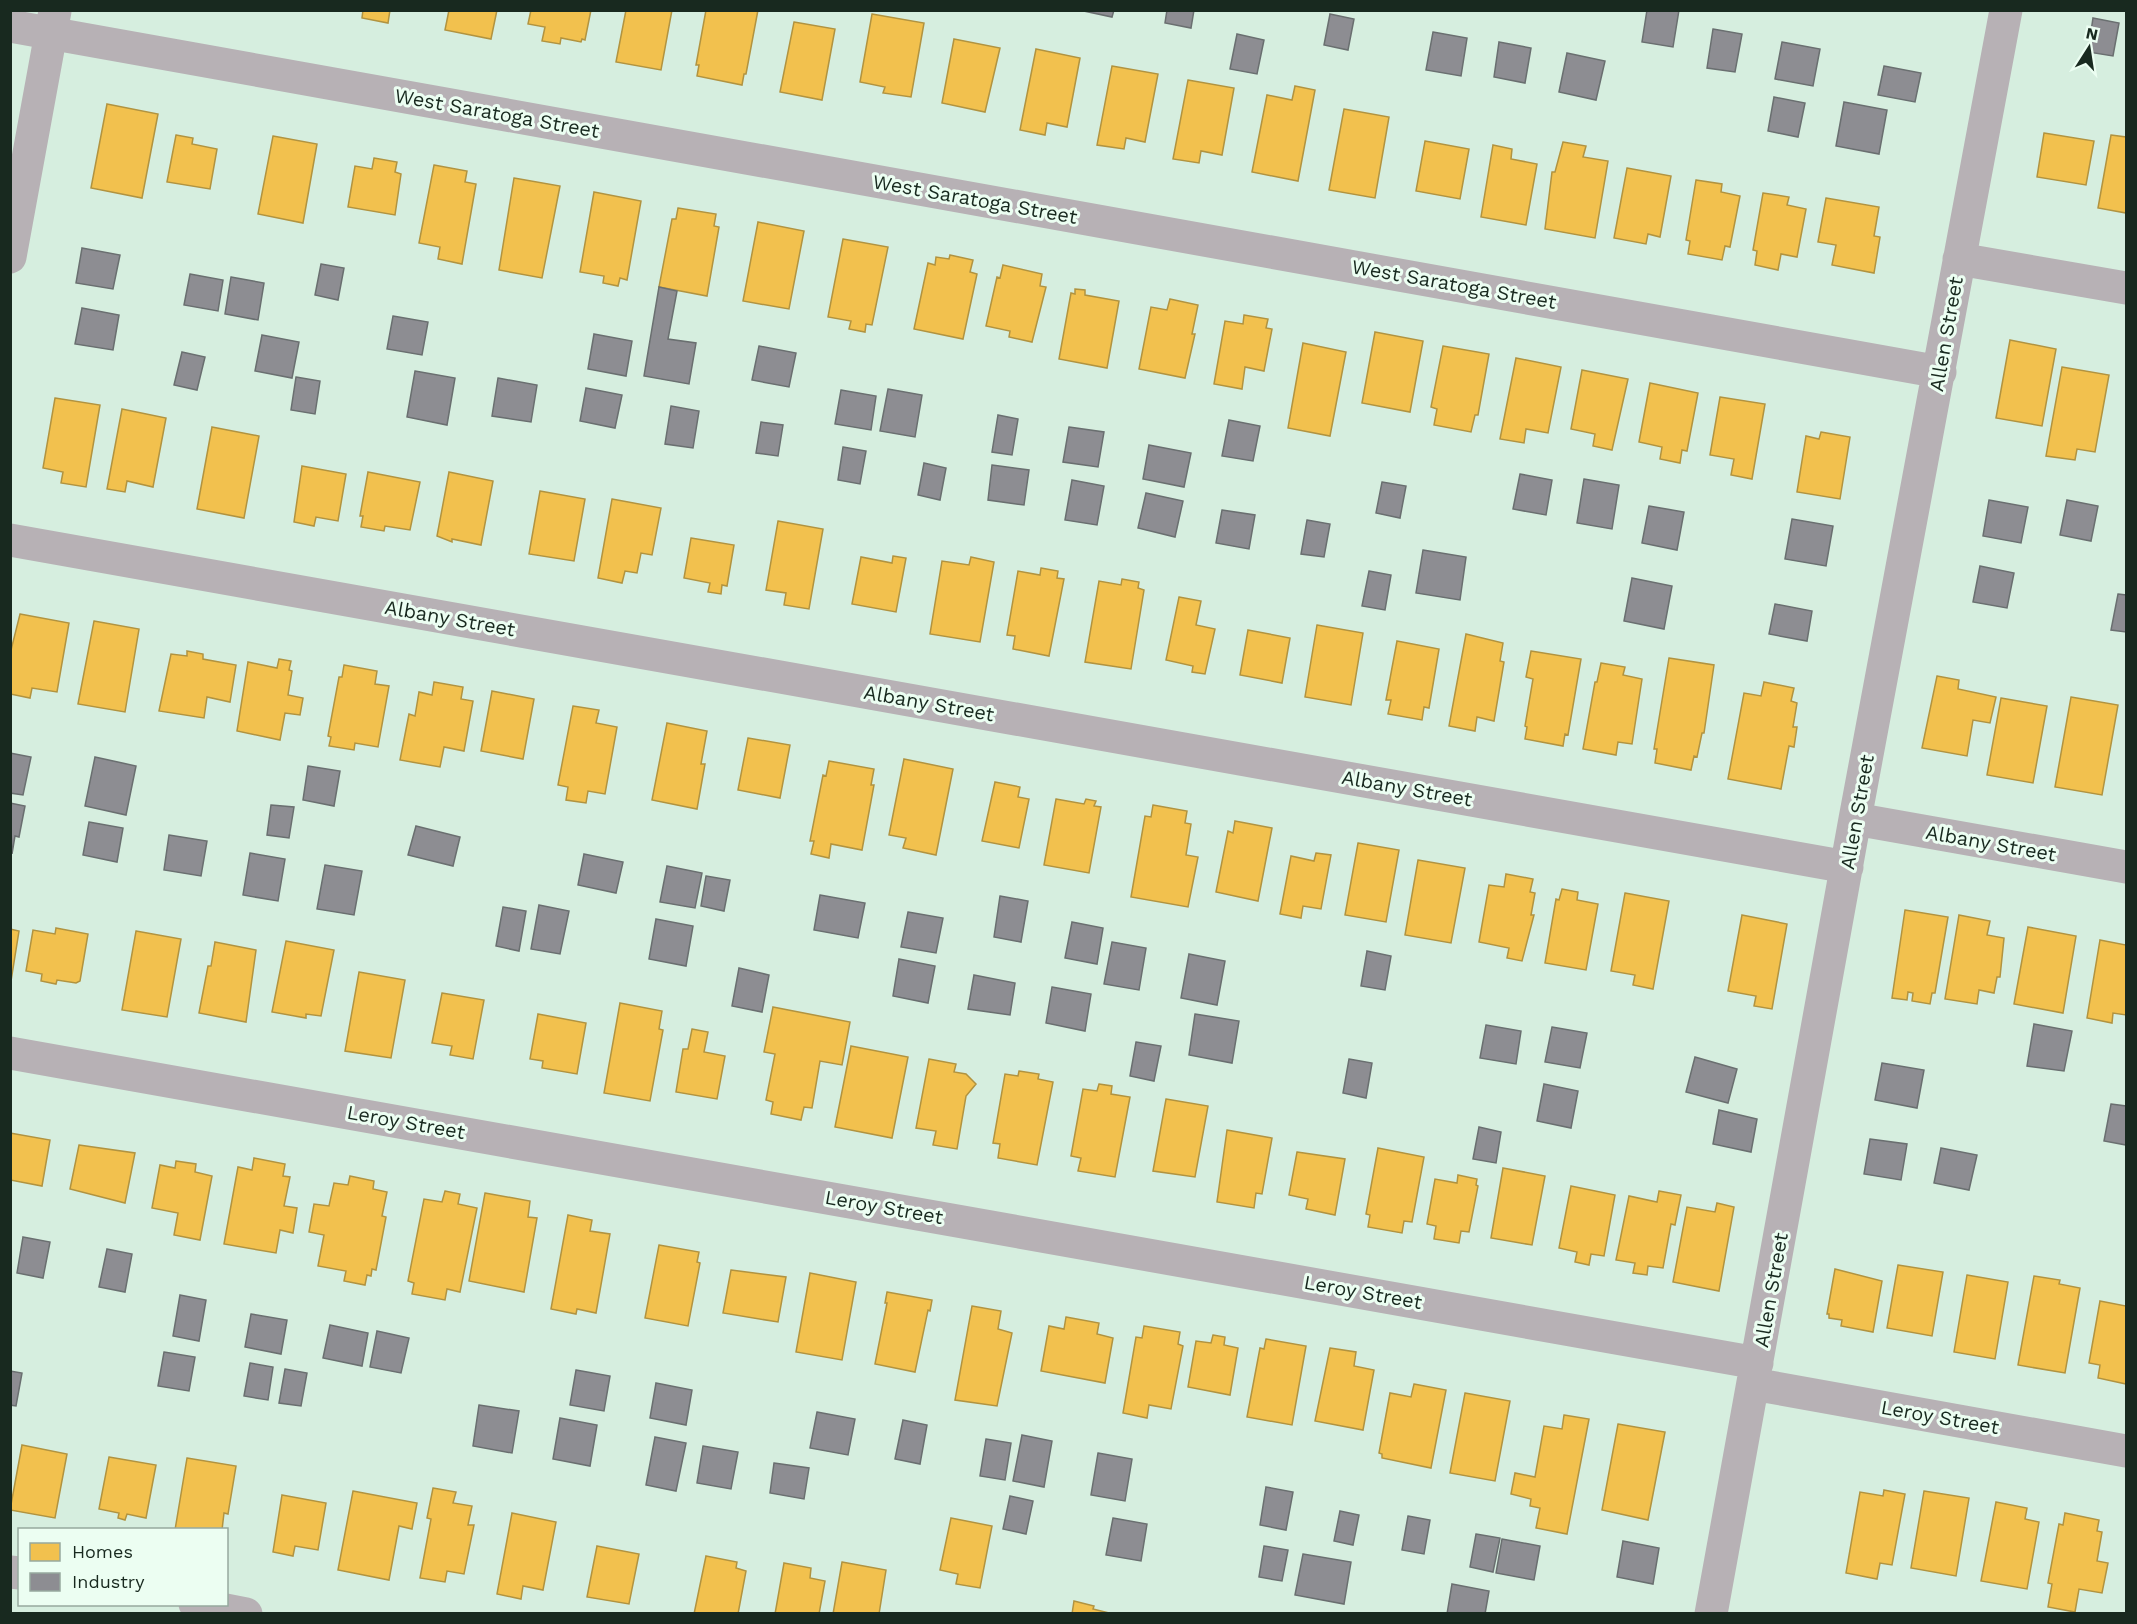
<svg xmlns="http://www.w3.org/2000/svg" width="2137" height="1624" viewBox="0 0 2137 1624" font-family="'Work Sans',sans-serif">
<rect width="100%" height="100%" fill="#d6eedf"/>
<!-- homes -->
<path fill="#f2c14e" stroke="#b19340" stroke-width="1.5" d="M363 10H390L388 23 362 18Z
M449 10H497L491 39 445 30Z
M531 10H591L585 40 582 39 581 42 561 38 560 44 542 41 545 27 528 24Z
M626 10H672L661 70 616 62Z
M706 10H758L746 74H744L742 85 697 76 699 65H696Z
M872 14 924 23 911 97 883 93 885 87 860 82Z
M794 22 835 29 822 100 780 92Z
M954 39 1000 48 985 112 942 103Z
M1036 49 1080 58 1067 127 1047 123 1045 135 1020 130Z
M1112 66 1158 74 1145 142 1126 138 1124 149 1097 145Z
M1188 80 1234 88 1222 155 1201 151 1199 163 1173 159Z
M1295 86 1315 90 1298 181 1252 172 1267 95 1292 100Z
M107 104 158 114 142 198 91 188Z
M1344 109 1389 117 1375 198 1329 190Z
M2044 133 2094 141 2086 185 2037 177Z
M176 135 193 138 192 144 217 149 210 189 167 182Z
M2111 135 2126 137V213L2098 208Z
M273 136 317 144 303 223 258 214Z
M1425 141 1469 149 1460 199 1416 191Z
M1563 142 1586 146 1583 157 1608 161 1595 238 1545 229 1552 172H1555Z
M1493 145 1512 149 1511 159 1537 164 1526 225 1481 217Z
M374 158 397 162 395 172 401 174 395 215 348 207 355 166 372 169Z
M434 165 467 171 465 182 476 184 462 264 438 259 440 247 419 243Z
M1627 168 1671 176 1660 237 1648 234 1646 244 1614 238Z
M514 178 560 186 542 278 499 270Z
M1696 180 1722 184 1721 192 1740 196 1730 247 1725 246 1722 260 1688 254 1690 241 1686 240Z
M594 192 641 201 627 280 620 278 618 286 603 283 604 276 580 272Z
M1763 193 1789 197 1787 205 1806 209 1797 257 1781 254 1778 270 1755 265 1757 251 1753 250Z
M1826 198 1879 207 1874 236 1880 237 1874 273 1832 265 1836 245 1818 242Z
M678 208 716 214 714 226 719 227 707 296 659 287 672 219H676Z
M758 222 804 231 789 309 743 301Z
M843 239 888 247 872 325 866 324 865 332 849 329 851 321 828 317Z
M950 255 973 260 970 272 977 274 963 339 914 329 928 263 935 265 936 257 949 259Z
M1003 265 1042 274 1040 286 1046 287 1032 342 1009 337 1010 331 986 326 997 277 1000 278Z
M1075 289 1085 290V295L1119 301 1107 368 1059 359 1071 293 1075 294Z
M1170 299 1198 305 1192 334H1195L1185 378 1139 369 1151 307 1167 310Z
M1244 315 1268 319 1266 328 1272 329 1264 371 1245 367 1242 389 1214 384 1225 321 1243 324Z
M1375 332 1423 341 1410 412 1362 403Z
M2010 340 2056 349 2042 426 1996 418Z
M1303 343 1346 352 1330 436 1288 428Z
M1443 346 1489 354 1478 415H1475L1471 432 1434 425 1437 409 1431 407Z
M1516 358 1561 367 1548 433 1526 429 1524 443 1500 439Z
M2062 367 2109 375 2095 452 2077 449 2075 460 2046 456Z
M1582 370 1628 379 1612 450 1593 446 1595 434 1571 429Z
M1650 383 1698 393 1687 451 1682 450 1680 463 1660 459 1662 447 1639 442Z
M1720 397 1765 404 1752 479 1731 475 1734 459 1710 455Z
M55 398 100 405 86 487 61 483 63 472 43 468Z
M122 409 166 418 153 487 127 481 125 492 107 489Z
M212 427 259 436 244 518 197 509Z
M1821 432 1850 437 1840 499 1797 492 1806 436 1819 439Z
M302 466 346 474 338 521 316 517 314 526 294 522Z
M368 472 420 482 410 530 385 526 384 531 361 527 363 516H360Z
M449 472 493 481 481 545 452 539V542L437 536Z
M540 491 585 499 574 561 529 554Z
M612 499 661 508 652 555 641 553 637 573 625 571 622 583 598 578Z
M778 521 823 529 809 609 784 605 786 593 766 590Z
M691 538 734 545 727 586 722 585 721 594 708 592 710 583 684 578Z
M893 556 906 558 896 612 852 604 861 557 892 563Z
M971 557 994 562 980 642 930 634 942 561 969 565Z
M1041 568 1058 571 1057 578 1064 579 1049 656 1013 649 1015 636 1007 635 1018 571 1040 575Z
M1122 579 1139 582 1138 588 1144 590 1131 669 1085 662 1099 581 1121 585Z
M1179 597 1201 601 1196 625 1215 629 1205 674 1192 672 1193 666 1166 660Z
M20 614 69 623 57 692 32 688 30 698 10 694V654Z
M94 621 139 629 125 712 78 704Z
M1317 625 1363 633 1351 705 1305 697Z
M1248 630 1290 638 1282 683 1240 675Z
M1466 634 1503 643 1500 661 1504 662 1494 721 1477 717 1475 731 1449 726Z
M1397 641 1439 649 1429 708 1424 707 1422 720 1388 714 1391 700H1386Z
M187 651 203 654V659L236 665 230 702 207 697 204 718 159 711 171 654 187 656Z
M1531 651 1581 659 1568 735 1565 734 1563 746 1525 739 1527 727 1525 726 1533 679 1526 677Z
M1669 658 1714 665 1704 733H1702L1697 757 1694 756 1691 770 1655 763 1657 749H1654Z
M279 659 291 661 289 670 292 671 288 695 303 698 300 715 285 713 280 740 237 731 248 662 277 668Z
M1601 663 1625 667 1623 675 1642 679 1632 744 1618 742 1616 755 1583 749 1595 682H1597Z
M344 665 377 671 375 684 389 686 378 747 355 743 354 750 329 746 331 737 328 736 339 677H342Z
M1937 676 1959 680 1958 689 1996 697 1990 723 1973 720 1967 756 1922 748Z
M434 682 463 687 461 699 473 701 464 751 444 747 440 767 400 760 409 714 415 716 419 692 432 695Z
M1764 682 1794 688 1791 701 1797 703 1793 727H1797L1794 747 1789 746 1781 789 1728 779 1744 693 1761 696Z
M492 691 534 699 523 759 481 751Z
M2071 697 2118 705 2102 795 2055 787Z
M2001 698 2047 706 2033 783 1987 775Z
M573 706 599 710 596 723 617 727 605 794 588 791 586 803 566 800 568 787 558 785Z
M667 723 707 731 701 764H705L697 809 652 800Z
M748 738 790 745 780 798 738 790Z
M904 759 953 769 936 855 903 848 906 838 889 835Z
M829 761 874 769 871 785H874L862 850 831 844 829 858 811 854 814 841H810L823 775 826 776Z
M995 782 1020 787 1018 797 1029 799 1019 848 982 841Z
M1056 799 1084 804 1086 799 1096 801 1094 806 1101 807 1089 873 1044 865Z
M1153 805 1187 811 1185 823 1191 824 1186 855 1198 857 1188 907 1131 897 1145 816 1151 817Z
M1235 821 1272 828 1258 901 1216 892 1228 831 1233 833Z
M1358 843 1399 850 1386 922 1345 915Z
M1316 853 1331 855 1321 909 1303 906 1301 918 1280 914 1291 856 1314 861Z
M1418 860 1465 868 1451 943 1405 935Z
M1506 874 1533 879 1530 892 1535 893 1531 915H1534L1522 961 1507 958 1509 948 1479 942 1489 885 1504 887Z
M1562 889 1578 892 1577 900 1598 904 1586 970 1545 963 1556 899 1559 900Z
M1625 893 1669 901 1653 989 1633 985 1635 975 1611 971Z
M1905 910 1948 917 1935 993H1932L1930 1004 1912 1001 1913 993 1908 992 1907 1000 1892 998Z
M1742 915 1787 924 1772 1009 1754 1006 1756 996 1728 991Z
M1959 915 1990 921 1987 935 2004 938 2000 977H1997L1994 993 1979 990 1977 1004 1945 999Z
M2028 927 2076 936 2063 1013 2014 1004Z
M56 928 88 934 80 981 76 983 57 980 56 984 41 981 42 974 26 971 33 930 55 934Z
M10 929 19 931 11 981H10Z
M136 931 181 939 167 1017 122 1010Z
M2100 940 2126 945V1015L2113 1013 2112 1023 2087 1018Z
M286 941 334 950 321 1016 306 1014V1018L272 1012Z
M215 942 256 950 246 1022 199 1013 208 966H211Z
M359 972 405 980 391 1058 345 1051Z
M442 993 484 1000 473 1059 450 1055 452 1046 432 1043Z
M620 1003 662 1011 659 1029 663 1030 650 1101 604 1093Z
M773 1007 850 1022 842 1065 820 1061 812 1108 804 1107 801 1120 771 1114 773 1102 766 1100 775 1054 764 1052Z
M538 1014 586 1023 577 1074 542 1068 543 1061 530 1059Z
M692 1029 708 1032 704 1052 725 1056 717 1099 676 1092 683 1049H688Z
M851 1046 908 1057 892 1138 835 1127Z
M929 1059 956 1064 954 1072 966 1074 976 1084 966 1096 957 1149 933 1145 936 1131 916 1128Z
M1019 1071 1039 1074 1038 1079 1053 1082 1037 1165 998 1158 1000 1144 993 1143 1005 1074 1018 1076Z
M1099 1084 1112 1086 1111 1094 1130 1097 1115 1177 1078 1171 1081 1158 1071 1156 1083 1089 1097 1091Z
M1166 1099 1208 1106 1195 1177 1153 1171Z
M1227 1130 1272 1138 1262 1194 1256 1193 1254 1208 1217 1202Z
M10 1133 50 1140 42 1186 10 1180Z
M79 1145 135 1153 125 1203 70 1189Z
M1378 1148 1424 1157 1412 1222 1404 1221 1402 1233 1368 1227 1370 1215 1366 1214Z
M1297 1152 1345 1159 1335 1215 1306 1209 1308 1199 1289 1195Z
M254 1158 285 1164 283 1176 290 1177 284 1206 297 1208 293 1233 280 1230 276 1253 224 1244 238 1167 252 1170Z
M176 1161 196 1164 195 1172 212 1176 200 1240 174 1235 178 1213 152 1208 160 1165 175 1168Z
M1503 1168 1545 1176 1532 1245 1491 1238Z
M1458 1175 1477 1179 1476 1185 1478 1186 1469 1232 1461 1231 1459 1243 1434 1239 1436 1226 1427 1224 1435 1179 1457 1183Z
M350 1176 374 1181 373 1189 387 1192 382 1216 386 1217 376 1270 372 1269 371 1276 367 1275 365 1285 344 1281 346 1271 318 1266 324 1235 309 1232 314 1204 329 1206 334 1183 348 1185Z
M1571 1186 1615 1195 1604 1256 1591 1254 1589 1265 1575 1262 1577 1252 1559 1248Z
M445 1191 460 1194 458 1204 477 1208 460 1292 447 1289 445 1300 412 1294 414 1283 408 1281 424 1199 442 1202Z
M1659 1191 1681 1195 1675 1225 1671 1224 1663 1268 1648 1266 1647 1275 1633 1273 1635 1263 1616 1260 1629 1196 1657 1202Z
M485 1193 530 1201 528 1217 537 1218 524 1292 469 1281Z
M1717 1203 1734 1207 1719 1291 1673 1282 1687 1207 1715 1212Z
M568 1215 592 1220 590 1231 610 1234 596 1313 577 1309 576 1314 551 1309Z
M659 1245 699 1252 697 1262 700 1263 688 1326 645 1318Z
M1898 1265 1943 1272 1932 1336 1887 1328Z
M1835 1269 1882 1281 1873 1332 1841 1326 1842 1320 1829 1318V1314H1827Z
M731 1270 786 1277 778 1322 723 1313Z
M810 1273 856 1282 842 1360 796 1352Z
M1967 1275 2008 1282 1995 1359 1954 1352Z
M2034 1276 2060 1280 2059 1284 2080 1288 2065 1373 2018 1365Z
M887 1292 932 1300 930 1311 928 1310 915 1372 875 1364 887 1303H885Z
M2100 1301 2126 1306V1384L2098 1378 2100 1365 2089 1363Z
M972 1306 1001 1311 998 1329 1012 1333 997 1406 955 1400Z
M1066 1317 1099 1323 1097 1334 1113 1338 1105 1383 1041 1371 1049 1326 1064 1329Z
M1144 1326 1180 1332 1178 1344 1183 1346 1171 1409 1149 1405 1147 1418 1123 1413 1136 1337 1142 1338Z
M1213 1335 1225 1337 1224 1345 1238 1348 1230 1395 1188 1387 1196 1341 1211 1343Z
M1266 1339 1306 1346 1292 1425 1247 1417 1260 1348 1264 1349Z
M1330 1348 1356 1352 1354 1366 1374 1370 1363 1430 1315 1421Z
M1414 1384 1446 1390 1431 1468 1382 1458V1454L1379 1453 1390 1393 1411 1397Z
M1465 1393 1510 1401 1495 1481 1450 1473Z
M1564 1415 1589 1419 1567 1534 1536 1528 1540 1508 1530 1506 1531 1499 1511 1494 1515 1473 1535 1477 1544 1426 1562 1429Z
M1618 1424 1665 1432 1648 1520 1602 1510Z
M22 1445 67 1454 55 1518 10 1510Z
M109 1457 156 1465 146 1518 127 1514 125 1520 118 1518 119 1513 99 1509Z
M187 1458 236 1466 228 1514 224 1513 222 1530H175Z
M433 1488 456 1492 453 1503 472 1506 468 1525H474L464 1574 447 1571 445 1582 420 1578 431 1519 427 1518Z
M1884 1490 1905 1494 1892 1565 1880 1563 1877 1579 1846 1573 1860 1492 1883 1496Z
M353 1491 417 1503 412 1529 399 1526 389 1580 338 1570Z
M1924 1491 1969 1498 1956 1576 1911 1568Z
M282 1495 326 1503 318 1550 295 1546 293 1556 273 1552Z
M1996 1502 2027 1508 2025 1519 2039 1522 2027 1589 1981 1581Z
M512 1513 556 1522 543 1590 523 1586 521 1599 497 1594Z
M2065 1513 2099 1520 2097 1531 2102 1532 2097 1561 2108 1563 2102 1593 2079 1589 2075 1612 2048 1607 2052 1584 2048 1583 2059 1524 2063 1525Z
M951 1518 992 1526 980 1588 956 1584 958 1574 940 1570Z
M597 1546 639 1554 629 1604 587 1597Z
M706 1556 737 1562 736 1568 746 1571 738 1614H694Z
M842 1562 886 1570 879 1614H833Z
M784 1563 811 1568 810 1578 825 1581 819 1614H775Z
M1074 1601 1094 1606 1093 1609 1113 1614H1072Z"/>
<!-- industry -->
<path fill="#8d8d92" stroke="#6a6f70" stroke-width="1.5" d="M1079 10H1114L1112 17Z
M1167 10H1194L1191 28 1165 23Z
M1647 10H1679L1673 47 1642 42Z
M1330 14 1354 19 1348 50 1324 45Z
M2093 18 2119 23 2113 56 2088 52Z
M1713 29 1742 34 1735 72 1707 68Z
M1433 32 1467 38 1461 76 1426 70Z
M1237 34 1264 40 1257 74 1230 69Z
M1499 42 1531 48 1525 83 1494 77Z
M1782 42 1820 49 1813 86 1775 79Z
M1567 53 1605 61 1596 100 1559 92Z
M1884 66 1921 73 1915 102 1878 95Z
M1774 97 1805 103 1798 137 1768 131Z
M1844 102 1887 110 1879 154 1836 146Z
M82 248 120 255 113 289 76 283Z
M321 264 344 268 338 300 315 295Z
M190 274 223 280 218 311 184 305Z
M231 277 264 283 258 320 225 314Z
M659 287 677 291 668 339 696 343 689 384 644 376Z
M82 308 119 315 113 350 75 344Z
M393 316 428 322 422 355 387 349Z
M594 334 632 341 626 376 588 369Z
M262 335 299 342 292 378 255 371Z
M759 346 796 353 789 387 752 380Z
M182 352 205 357 197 390 174 385Z
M415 371 455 378 447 425 407 417Z
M296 377 320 381 315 414 291 410Z
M498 378 537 385 531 422 492 416Z
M586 388 622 395 615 428 580 421Z
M888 389 922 395 915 437 880 431Z
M841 390 876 396 871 430 835 424Z
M671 406 699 411 693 448 665 444Z
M998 415 1018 419 1012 455 992 452Z
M1229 420 1260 426 1253 461 1222 456Z
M761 422 783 425 778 456 756 453Z
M1069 427 1104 432 1098 467 1063 462Z
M1149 445 1191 453 1184 487 1143 479Z
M843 447 866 451 860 484 838 480Z
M924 463 946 468 940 500 918 495Z
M992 465 1029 470 1024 505 988 500Z
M1520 474 1552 480 1546 515 1513 509Z
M1584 479 1619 485 1612 529 1577 523Z
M1072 480 1104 486 1097 525 1065 520Z
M1382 482 1406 486 1400 518 1376 513Z
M1146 493 1183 501 1175 537 1138 528Z
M1989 500 2028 507 2021 543 1983 536Z
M2067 500 2098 506 2091 541 2060 535Z
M1649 506 1684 512 1677 550 1642 543Z
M1222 510 1255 515 1249 549 1216 543Z
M1792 519 1833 526 1826 566 1785 559Z
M1307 520 1330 524 1324 557 1301 554Z
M1423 550 1466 557 1460 600 1416 593Z
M1980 566 2014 573 2007 608 1973 602Z
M1369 571 1391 575 1385 610 1362 606Z
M1632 578 1672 586 1664 629 1624 621Z
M2118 594 2126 595V632L2111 630Z
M1775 604 1812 611 1807 641 1769 634Z
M10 753 31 757 23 795 10 793Z
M95 757 136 766 126 815 85 806Z
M308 766 340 771 334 806 303 800Z
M10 803 25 806 19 837 15 836 12 854Z
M271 805 294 807 289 838 267 835Z
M89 822 123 828 117 862 83 855Z
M416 826 460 837 453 866 408 855Z
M169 835 207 841 201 876 164 870Z
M250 853 285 859 278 901 243 895Z
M584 854 623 862 616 893 578 885Z
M325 865 362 871 354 915 317 909Z
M667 866 702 873 695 908 660 902Z
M706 876 730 880 724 911 701 906Z
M820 895 865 903 858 938 814 930Z
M1000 896 1028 901 1021 942 994 937Z
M539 905 569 911 560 954 531 949Z
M503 907 526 911 519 951 496 946Z
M908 912 943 918 936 953 901 947Z
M656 919 693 926 686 966 649 959Z
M1072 922 1103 928 1097 964 1065 958Z
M1112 942 1146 948 1139 990 1104 984Z
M1367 951 1391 956 1385 990 1361 986Z
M1189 954 1225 961 1217 1005 1181 998Z
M899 959 935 966 928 1003 893 996Z
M739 968 769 975 762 1012 732 1006Z
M974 975 1015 983 1010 1015 968 1009Z
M1052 987 1091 994 1085 1031 1046 1023Z
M1195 1014 1239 1021 1232 1063 1189 1055Z
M2034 1024 2072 1031 2064 1071 2027 1066Z
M1486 1025 1521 1031 1516 1064 1480 1058Z
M1552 1027 1587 1033 1580 1068 1545 1062Z
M1136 1042 1161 1046 1154 1081 1130 1076Z
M1695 1057 1737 1069 1728 1103 1686 1092Z
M1349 1059 1372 1063 1366 1098 1343 1093Z
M1882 1063 1924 1070 1917 1108 1875 1100Z
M1544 1084 1578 1091 1571 1128 1537 1121Z
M2111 1104 2126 1106V1145L2104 1141Z
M1719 1110 1757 1119 1751 1152 1713 1144Z
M1479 1127 1501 1132 1496 1163 1473 1159Z
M1870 1139 1907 1144 1901 1180 1864 1174Z
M1941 1148 1977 1155 1969 1190 1934 1183Z
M23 1237 50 1242 43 1278 17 1273Z
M107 1249 132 1254 125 1292 99 1287Z
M180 1295 206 1300 199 1341 173 1336Z
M251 1314 287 1320 281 1354 245 1347Z
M330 1325 368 1333 362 1366 323 1358Z
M377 1331 409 1338 401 1373 370 1367Z
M164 1352 195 1357 189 1391 158 1386Z
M250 1363 273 1367 268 1400 244 1396Z
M285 1369 307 1373 301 1406 279 1403Z
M576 1370 610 1376 604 1411 570 1405Z
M10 1371 22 1373 16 1406 10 1405Z
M656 1383 692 1390 686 1425 650 1418Z
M479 1405 519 1411 512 1453 473 1446Z
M817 1412 855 1419 848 1455 810 1448Z
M560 1418 597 1425 590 1466 553 1459Z
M903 1420 927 1425 920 1464 895 1459Z
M1022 1435 1052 1441 1044 1487 1013 1481Z
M655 1437 686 1443 676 1491 646 1485Z
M986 1439 1011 1443 1005 1480 980 1476Z
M703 1446 738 1452 731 1489 697 1483Z
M1098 1453 1132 1459 1125 1501 1091 1495Z
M774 1463 809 1468 804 1499 770 1493Z
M1266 1487 1293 1492 1286 1530 1260 1525Z
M1010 1496 1033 1501 1026 1534 1003 1529Z
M1340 1511 1359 1515 1353 1545 1334 1541Z
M1408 1516 1430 1520 1424 1554 1402 1550Z
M1113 1518 1147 1524 1141 1561 1106 1555Z
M1476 1534 1500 1538 1493 1572 1470 1567Z
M1502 1539 1540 1546 1534 1580 1496 1573Z
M1623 1541 1659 1548 1653 1584 1617 1577Z
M1264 1546 1288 1550 1282 1581 1259 1577Z
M1303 1554 1351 1562 1344 1604 1295 1595Z
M1452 1584 1489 1591 1485 1614H1447Z"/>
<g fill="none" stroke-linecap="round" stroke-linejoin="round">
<!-- minor -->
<path stroke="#b7b1b5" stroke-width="33" d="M10 26 1940 372
M10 257 55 11
M1959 259 2126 288
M10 540 1847 867
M1855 819 2126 867
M10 1053 1757 1363
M1753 1384 2126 1451
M10 1572 20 1573
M195 1604 246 1614
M1711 1614 1855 819 2006 10"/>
</g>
<g text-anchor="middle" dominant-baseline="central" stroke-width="6" stroke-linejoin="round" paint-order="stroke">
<!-- street labels -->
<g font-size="20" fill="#18291f" stroke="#ecfef2">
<text transform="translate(497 113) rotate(10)">West Saratoga Street</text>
<text transform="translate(975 199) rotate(10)">West Saratoga Street</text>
<text transform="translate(1454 284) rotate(10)">West Saratoga Street</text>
<text transform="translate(1946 334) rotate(-80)">Allen Street</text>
<text transform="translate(450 618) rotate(10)">Albany Street</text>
<text transform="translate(929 703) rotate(10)">Albany Street</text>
<text transform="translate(1407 788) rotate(10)">Albany Street</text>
<text transform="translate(1857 812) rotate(-80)">Allen Street</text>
<text transform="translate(1991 843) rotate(10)">Albany Street</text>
<text transform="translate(406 1122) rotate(10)">Leroy Street</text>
<text transform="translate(884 1207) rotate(10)">Leroy Street</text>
<text transform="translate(1771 1290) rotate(-80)">Allen Street</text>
<text transform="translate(1363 1292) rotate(10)">Leroy Street</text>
<text transform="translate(1940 1417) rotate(10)">Leroy Street</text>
</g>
</g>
<!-- border -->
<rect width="2137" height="1624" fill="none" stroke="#18291f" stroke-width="24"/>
<!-- legend -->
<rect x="18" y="1528" width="210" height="78" fill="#ecfef2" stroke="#97a99e" stroke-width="1.5"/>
<rect x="30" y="1543" width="30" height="18" fill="#f2c14e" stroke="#97a99e" stroke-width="1.5"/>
<text x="72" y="1558" font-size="18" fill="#18291f">Homes</text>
<rect x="30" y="1573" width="30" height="18" fill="#8d8d92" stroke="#97a99e" stroke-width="1.5"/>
<text x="72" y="1588" font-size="18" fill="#18291f">Industry</text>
<!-- north arrow -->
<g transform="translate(2089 48) rotate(12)" stroke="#ecfef2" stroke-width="4.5" paint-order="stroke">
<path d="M0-4.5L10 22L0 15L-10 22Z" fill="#18291f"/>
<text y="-9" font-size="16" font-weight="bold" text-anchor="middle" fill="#18291f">N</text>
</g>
</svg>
